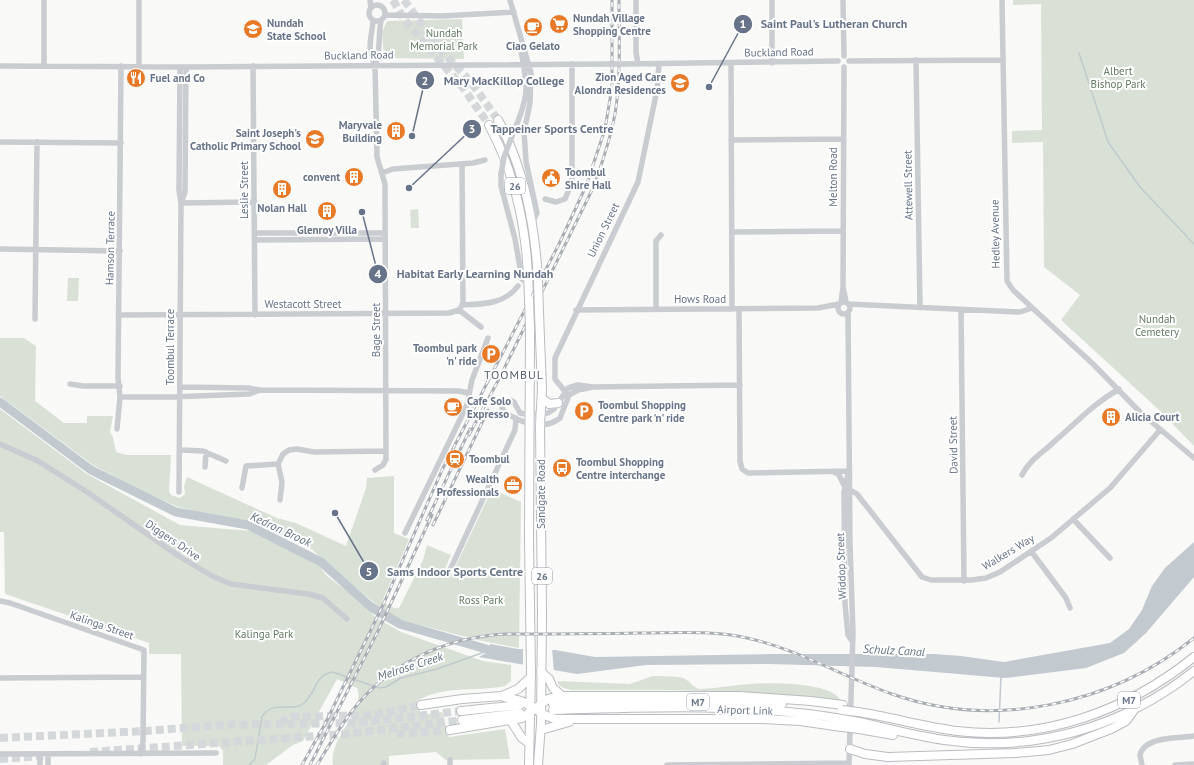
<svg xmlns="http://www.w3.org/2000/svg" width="1194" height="765" viewBox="0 0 1194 765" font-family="'PT Sans',sans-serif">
<rect width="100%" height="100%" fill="#f9f9f7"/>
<!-- green -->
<path fill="#d9e1d7" d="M1013 0H1194V446L1158 409 1061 320 1080 295 1044 267 1043 142 1012 143V131L1042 130 1041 4 1013 5Z
M462 19 464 59 384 58 382 32 387 21Z
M418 209 419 228H411L410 210Z
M68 278H79L78 301H67Z
M0 338H24L36 346 35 401 64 423H87V416H113L110 432 113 437 116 452 126 455H171L169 491 171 495 180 498 185 494 184 486 187 477 277 518 296 523 346 546 366 488 367 478 394 476V533L409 539 382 602 394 608H399L423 560 427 545 451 555 444 571 452 574 492 489 521 502 519 648 482 641 401 620 378 606 310 548 250 521 197 512 176 506 140 490 93 465 0 396Z
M0 409 87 474 180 525 251 531 316 562 327 576 363 603 375 617 401 632 483 661 511 665V681L505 686C476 692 443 685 417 701L421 715 442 712 449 737 505 729 510 759 446 760 436 752 389 756V765H333C328 737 366 713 357 688L337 679 303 741 293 745 266 765H223V751L219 746H182L181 654H149V643L5 594 4 532H0Z
M653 676C659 676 681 676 685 679 692 683 693 688 701 689 718 688 734 685 751 684 768 682 837 682 841 702 752 688 662 690 572 690L563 688 558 684V681L630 684Z"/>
<!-- water -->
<path fill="#c2c9cf" d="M1194 542V577L1146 633 1124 653 1086 668 1005 678 876 667 769 664 646 665 577 674 479 657 490 651V644L518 649 555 650 595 657 772 654H933L961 656 1004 662 1110 643 1129 629 1142 610 1152 586 1165 568Z"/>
<!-- pier -->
<path fill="#f9f9f7" d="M523 647 552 648 554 672 523 667Z
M788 652H797L834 668 825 667Z"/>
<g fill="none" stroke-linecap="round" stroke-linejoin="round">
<!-- stream -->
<path stroke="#c2c9cf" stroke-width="1.5" d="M1079 53 1108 142 1140 187 1194 244
M999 722 1001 676
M249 765 255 759 262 717C272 699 292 713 304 703 316 693 315 674 333 672L379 688 386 687 401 678 437 669 490 650"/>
<!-- river -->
<path stroke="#c2c9cf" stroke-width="9" d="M0 402 91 470 176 512 248 525 321 562 371 607 400 624 500 653"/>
<!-- highway-tunnel -->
<path stroke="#d4d8db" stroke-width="8" stroke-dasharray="8 4" stroke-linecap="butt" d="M393 0 404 19 464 89 489 125
M404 0 440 49 471 82 498 120
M280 722 293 717 374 715 421 705
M397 734 450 730
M0 738 146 731 221 725 356 723 461 711
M90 752 346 734 462 720
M0 759 43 756"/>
<!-- highway casing -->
<g stroke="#b9bcc0" stroke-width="10">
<path id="highway" d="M498 120C525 170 535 224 538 280
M489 125C518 179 528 237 529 299
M542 398 549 404 558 403
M541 672 549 679 553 688 562 696
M502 696C508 700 514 698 521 701 534 706 542 717 556 719H760L800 721 842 727
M553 704 646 702 782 704
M421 705 462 699 502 696 518 689 531 677
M553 710C649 707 747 703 842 719
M461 711 520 705
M858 712C891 717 924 727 957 731 1044 741 1127 711 1194 657
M462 720 520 713
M511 721 522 738 529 743
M859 722C887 728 916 736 944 740 1034 753 1124 727 1194 671
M859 729 893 735
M450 730 522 718 548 699 558 696H740L811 701 843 705
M541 730 569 722
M850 749 865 754 888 757 1015 753 1049 750 1072 744 1111 729 1126 721 1134 710
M529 765 531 672 529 540 530 330
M538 765 541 724 542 612 540 425 542 389 539 313"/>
</g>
<!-- minor -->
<path stroke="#c9ccd0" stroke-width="5.5" d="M139 0V66
M370 0 371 8
M510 0 531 73 530 103 524 132 526 161 537 213 532 223
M636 0V52L638 64
M772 0V63
M843 0 844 56
M1002 0 1007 281 1013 290 1093 364 1140 412 1194 458
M369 13a8 8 0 1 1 16 0a8 8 0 1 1-16 0Z
M385 15 442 16 514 12
M373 20C372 38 366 47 375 65L377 157 385 184 386 459 383 465 375 470
M916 60 920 308
M849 61 1003 60
M731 63 732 309
M624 64 838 61
M375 65C381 51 378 36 381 21
M0 66 186 67 609 64
M44 66V0
M253 66 255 315
M844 67 843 287 846 302
M514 131C530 94 528 86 520 46
M731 140 843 139
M0 142 121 143
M382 173 393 169 473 163 485 160
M501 174V186L515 239 522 279 529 284
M545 199 556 202 565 199 572 182V64
M181 203 185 192 186 67
M181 203 255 202
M732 232 843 231
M255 233H385
M255 240 385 239
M0 249 120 251
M838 308a6 6 0 1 1 12 0a6 6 0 1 1-12 0Z
M841 303 843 287
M848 304 1020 312 1032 308
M462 305C483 304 505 304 518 286
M656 309V241L661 235
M739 309 740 461 742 469 748 473 849 471
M459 310 463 304 462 164
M459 310 481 327
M576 310 818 308 839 304
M961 310 964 581
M848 312 850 544 853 633 849 765
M119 315 449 313 459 310
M35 319 37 142
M70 384 83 386H120
M181 387 248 388 260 390 459 391 468 393
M593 387 578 390 569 395 560 418C546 429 529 425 515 418 510 415 505 414 502 408L503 401 510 400 514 402 520 413 530 415 548 413 554 409 568 388 578 385 593 387 740 385
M567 394 555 379V358L638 182 657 90 659 64
M120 397H171L249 394 260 390
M117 429 120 397 118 378 121 66
M0 444 38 461 87 492 177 555 212 576 231 584 308 594 323 598 347 619
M180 450 203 451 226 461
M278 464 283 454 289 450 297 449 314 452 386 451
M205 467 206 452
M834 472 839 475 844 485
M848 474 844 492 845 604 848 635 852 641
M1022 475C1029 460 1044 452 1056 440 1078 421 1093 404 1119 389
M242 488 246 466 278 464 282 482 280 500
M179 492 181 203 179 190 180 67
M844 492 852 491 857 494 922 577 931 580H972L986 578 1000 572 1051 538 1110 488 1160 430
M1073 519 1110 558
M405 533 467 405 472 380 488 338
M1031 551 1066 598 1070 608
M449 572 515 430 516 418
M0 601 10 603 144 650 143 741 141 754
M0 678 143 677
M0 754 216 753
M40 754V765
M48 754V765
M450 760V765
M383 765 384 763
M667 765 849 763
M1142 765 1140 755C1144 736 1180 738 1194 736
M1175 765 1194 764"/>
<!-- highway -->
<use href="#highway" stroke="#fff" stroke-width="8"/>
<!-- rail casing -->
<g stroke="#a9adb4" stroke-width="3">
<path id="rail" d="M469 435 500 377 593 188C602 164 610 140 615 114 621 77 619 37 619 0
M427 520 470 429
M433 525 488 410
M302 765 325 724 384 603 442 470 559 244 586 186 605 129 612 87V0
M310 765 378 631 432 515
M317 765C328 747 339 728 352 711 389 663 446 637 506 634 550 634 595 634 639 633 675 633 712 630 747 638 798 649 843 677 892 694 994 730 1111 705 1194 638"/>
</g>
<!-- rail -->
<use href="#rail" stroke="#fff" stroke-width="1.5" stroke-dasharray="4.5" stroke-linecap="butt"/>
<!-- highway-bridge casing -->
<g stroke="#b9bcc0" stroke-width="10" stroke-linecap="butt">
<path id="highway-bridge" d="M538 280 539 313
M529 299 530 330
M842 710 858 712
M842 719 859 722
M842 727 859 729"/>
</g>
<!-- minor-bridge -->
<path stroke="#c9ccd0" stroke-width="5.5" d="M609 64H624
M501 174 504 157 514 131"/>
<!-- highway-bridge -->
<use href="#highway-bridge" stroke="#fff" stroke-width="8"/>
</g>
<!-- icons -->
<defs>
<g id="supermarket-disc" transform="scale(1)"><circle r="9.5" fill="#e87927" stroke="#fff"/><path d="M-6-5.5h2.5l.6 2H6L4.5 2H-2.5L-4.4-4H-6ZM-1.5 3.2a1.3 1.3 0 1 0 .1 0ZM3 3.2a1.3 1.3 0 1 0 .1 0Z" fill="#fff"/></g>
<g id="cafe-disc" transform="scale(1)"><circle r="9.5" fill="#e87927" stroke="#fff"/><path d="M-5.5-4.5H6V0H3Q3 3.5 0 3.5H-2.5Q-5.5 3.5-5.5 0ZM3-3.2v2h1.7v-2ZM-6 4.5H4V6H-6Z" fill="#fff"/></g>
<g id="school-disc" transform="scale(1)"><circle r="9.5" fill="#e87927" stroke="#fff"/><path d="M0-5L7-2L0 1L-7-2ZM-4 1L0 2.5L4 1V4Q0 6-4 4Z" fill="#fff"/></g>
<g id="restaurant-disc" transform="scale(1)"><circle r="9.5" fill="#e87927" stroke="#fff"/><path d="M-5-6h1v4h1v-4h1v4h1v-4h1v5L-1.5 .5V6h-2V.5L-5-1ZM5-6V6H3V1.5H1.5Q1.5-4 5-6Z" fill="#fff"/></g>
<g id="building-disc" transform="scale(1)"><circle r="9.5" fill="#e87927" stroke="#fff"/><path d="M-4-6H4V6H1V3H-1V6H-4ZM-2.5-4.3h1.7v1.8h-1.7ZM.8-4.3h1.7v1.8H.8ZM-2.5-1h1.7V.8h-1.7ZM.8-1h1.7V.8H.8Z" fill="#fff"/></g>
<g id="civic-disc" transform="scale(1)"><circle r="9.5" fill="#e87927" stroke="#fff"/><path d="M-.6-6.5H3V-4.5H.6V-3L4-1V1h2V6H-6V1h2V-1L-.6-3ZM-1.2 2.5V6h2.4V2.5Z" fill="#fff"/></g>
<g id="parking-disc" transform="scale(1)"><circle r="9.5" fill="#e87927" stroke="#fff"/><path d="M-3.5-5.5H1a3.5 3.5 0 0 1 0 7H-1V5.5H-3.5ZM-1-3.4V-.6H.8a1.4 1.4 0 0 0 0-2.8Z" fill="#fff"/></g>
<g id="station-disc" transform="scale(1)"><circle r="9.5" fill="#e87927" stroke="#fff"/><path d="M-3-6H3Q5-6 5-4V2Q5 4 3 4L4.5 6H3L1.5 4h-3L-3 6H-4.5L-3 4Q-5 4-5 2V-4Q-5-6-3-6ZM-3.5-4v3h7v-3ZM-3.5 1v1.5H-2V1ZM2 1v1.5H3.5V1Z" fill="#fff"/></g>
<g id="bus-disc" transform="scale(1)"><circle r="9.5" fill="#e87927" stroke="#fff"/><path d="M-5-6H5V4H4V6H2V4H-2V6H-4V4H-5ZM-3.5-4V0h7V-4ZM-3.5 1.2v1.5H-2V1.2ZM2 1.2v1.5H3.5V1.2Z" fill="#fff"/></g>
<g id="office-disc" transform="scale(1)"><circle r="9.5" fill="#e87927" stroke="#fff"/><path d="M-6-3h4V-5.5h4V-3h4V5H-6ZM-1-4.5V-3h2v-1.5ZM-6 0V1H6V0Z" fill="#fff"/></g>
</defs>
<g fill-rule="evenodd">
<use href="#supermarket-disc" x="559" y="24"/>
<use href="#cafe-disc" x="533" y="27"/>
<use href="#school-disc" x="253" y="29"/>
<use href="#restaurant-disc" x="136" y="78"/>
<use href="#school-disc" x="680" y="83"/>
<use href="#building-disc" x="396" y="131"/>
<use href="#school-disc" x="315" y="139"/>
<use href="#building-disc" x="354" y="177"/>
<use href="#civic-disc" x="551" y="178"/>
<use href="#building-disc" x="282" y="189"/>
<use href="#building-disc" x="327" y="211"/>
<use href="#parking-disc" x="491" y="354"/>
<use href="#cafe-disc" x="453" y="407"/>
<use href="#parking-disc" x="584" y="411"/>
<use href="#building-disc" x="1111" y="417"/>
<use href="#station-disc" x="455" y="459"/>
<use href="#bus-disc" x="562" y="468"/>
<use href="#office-disc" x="513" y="485"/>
</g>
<g text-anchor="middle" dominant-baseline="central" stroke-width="4" stroke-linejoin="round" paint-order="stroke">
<!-- shield labels -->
<g fill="#fff" stroke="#959dac" stroke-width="1">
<rect x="505" y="178" width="20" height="16" rx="3"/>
<rect x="532" y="568" width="20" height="16" rx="3"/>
<rect x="1118" y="692" width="22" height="16" rx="3"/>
<rect x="687" y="694" width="22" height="16" rx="3"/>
</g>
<g font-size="10" font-weight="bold" fill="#677388">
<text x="515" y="186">26</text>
<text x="542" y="576">26</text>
<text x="1129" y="700">M7</text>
<text x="698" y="702">M7</text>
</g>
<!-- poi labels -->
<g font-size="11" font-weight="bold" fill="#677388" stroke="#fff" text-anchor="start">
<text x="573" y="18">Nundah Village<tspan x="573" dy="13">Shopping Centre</tspan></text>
<text x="267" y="23">Nundah<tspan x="267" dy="13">State School</tspan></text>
<text x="533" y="46" text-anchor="middle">Ciao Gelato</text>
<text x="666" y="77" text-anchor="end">Zion Aged Care<tspan x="666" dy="13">Alondra Residences</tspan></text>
<text x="150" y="78">Fuel and Co</text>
<text x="382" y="125" text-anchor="end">Maryvale<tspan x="382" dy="13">Building</tspan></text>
<text x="301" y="133" text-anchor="end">Saint Joseph's<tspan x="301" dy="13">Catholic Primary School</tspan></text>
<text x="565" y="172">Toombul<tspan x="565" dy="13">Shire Hall</tspan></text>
<text x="340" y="177" text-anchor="end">convent</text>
<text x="282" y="208" text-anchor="middle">Nolan Hall</text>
<text x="327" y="230" text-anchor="middle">Glenroy Villa</text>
<text x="477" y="348" text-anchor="end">Toombul park<tspan x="477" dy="13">'n' ride</tspan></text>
<text x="467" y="401">Cafe Solo<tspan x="467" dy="13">Expresso</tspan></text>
<text x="598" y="405">Toombul Shopping<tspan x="598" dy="13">Centre park 'n' ride</tspan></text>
<text x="1125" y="417">Alicia Court</text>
<text x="469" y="459">Toombul</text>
<text x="576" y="462">Toombul Shopping<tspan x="576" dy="13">Centre interchange</tspan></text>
<text x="499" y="479" text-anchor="end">Wealth<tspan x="499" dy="13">Professionals</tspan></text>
</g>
<!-- park labels -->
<g font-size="11" fill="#637a62" stroke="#fff">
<text x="444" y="33">Nundah<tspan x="444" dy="13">Memorial Park</tspan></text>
<text x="1118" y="71">Albert<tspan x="1118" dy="13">Bishop Park</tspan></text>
<text x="1157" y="319">Nundah<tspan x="1157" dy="13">Cemetery</tspan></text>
<text x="481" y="600">Ross Park</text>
<text x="264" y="634">Kalinga Park</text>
</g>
<!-- street labels -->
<g font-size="11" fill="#677388" stroke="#fff">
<text transform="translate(779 52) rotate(-1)">Buckland Road</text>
<text transform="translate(359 55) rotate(-1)">Buckland Road</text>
<text transform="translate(833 177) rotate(-90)">Melton Road</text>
<text transform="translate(908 185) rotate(-91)">Attewell Street</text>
<text transform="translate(244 190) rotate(-90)">Leslie Street</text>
<text transform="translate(603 230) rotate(-64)">Union Street</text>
<text transform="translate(995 234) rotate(-91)">Hedley Avenue</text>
<text transform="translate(110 248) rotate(-89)">Hamson Terrace</text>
<text x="700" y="299">Hows Road</text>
<text x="303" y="304">Westacott Street</text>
<text transform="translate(376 330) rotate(-90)">Bage Street</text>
<text transform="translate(170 347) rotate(-90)">Toombul Terrace</text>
<text transform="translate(953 445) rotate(-91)">David Street</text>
<text transform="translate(541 494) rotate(-90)">Sandgate Road</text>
<text transform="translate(173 540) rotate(34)">Diggers Drive</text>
<text transform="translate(1008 552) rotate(-31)">Walkers Way</text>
<text transform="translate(841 566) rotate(-92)">Widdop Street</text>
<text transform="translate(102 625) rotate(19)">Kalinga Street</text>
<text transform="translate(745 710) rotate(2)">Airport Link</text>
</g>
<!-- neighbourhood labels -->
<g font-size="12" letter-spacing="1" fill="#555e6d" stroke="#fff">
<text x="514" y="374">TOOMBUL</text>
</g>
<!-- water labels -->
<g font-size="12" font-style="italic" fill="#637483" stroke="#fff">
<text transform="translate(281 529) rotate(25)">Kedron Brook</text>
<text transform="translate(894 650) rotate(3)">Schulz Canal</text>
<text transform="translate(410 666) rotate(-18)">Melrose Creek</text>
</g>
</g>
<!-- callouts -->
<path fill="none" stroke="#677388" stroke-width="1.5" d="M709 87L743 24M412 136L425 80M409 188L472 129M362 212L378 274M335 513L369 571"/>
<g fill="#677388" stroke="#fff" stroke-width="1.5">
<circle cx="709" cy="87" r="4"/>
<circle cx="412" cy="136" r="4"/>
<circle cx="409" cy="188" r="4"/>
<circle cx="362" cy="212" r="4"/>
<circle cx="335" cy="513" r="4"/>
<circle cx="743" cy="24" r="10"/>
<circle cx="425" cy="80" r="10"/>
<circle cx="472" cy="129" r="10"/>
<circle cx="378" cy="274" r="10"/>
<circle cx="369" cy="571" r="10"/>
</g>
<g font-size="12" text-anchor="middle" font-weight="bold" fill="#fff">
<text x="743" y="28">1</text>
<text x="425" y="85">2</text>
<text x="472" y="133">3</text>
<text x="378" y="278">4</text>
<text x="369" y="576">5</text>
</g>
<g font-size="12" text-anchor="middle" font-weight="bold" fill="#677388" stroke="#fff" stroke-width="4" stroke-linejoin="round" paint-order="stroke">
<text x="834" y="28">Saint Paul's Lutheran Church</text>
<text x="504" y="85">Mary MacKillop College</text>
<text x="552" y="133">Tappeiner Sports Centre</text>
<text x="475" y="278">Habitat Early Learning Nundah</text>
<text x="455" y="576">Sams Indoor Sports Centre</text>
</g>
</svg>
